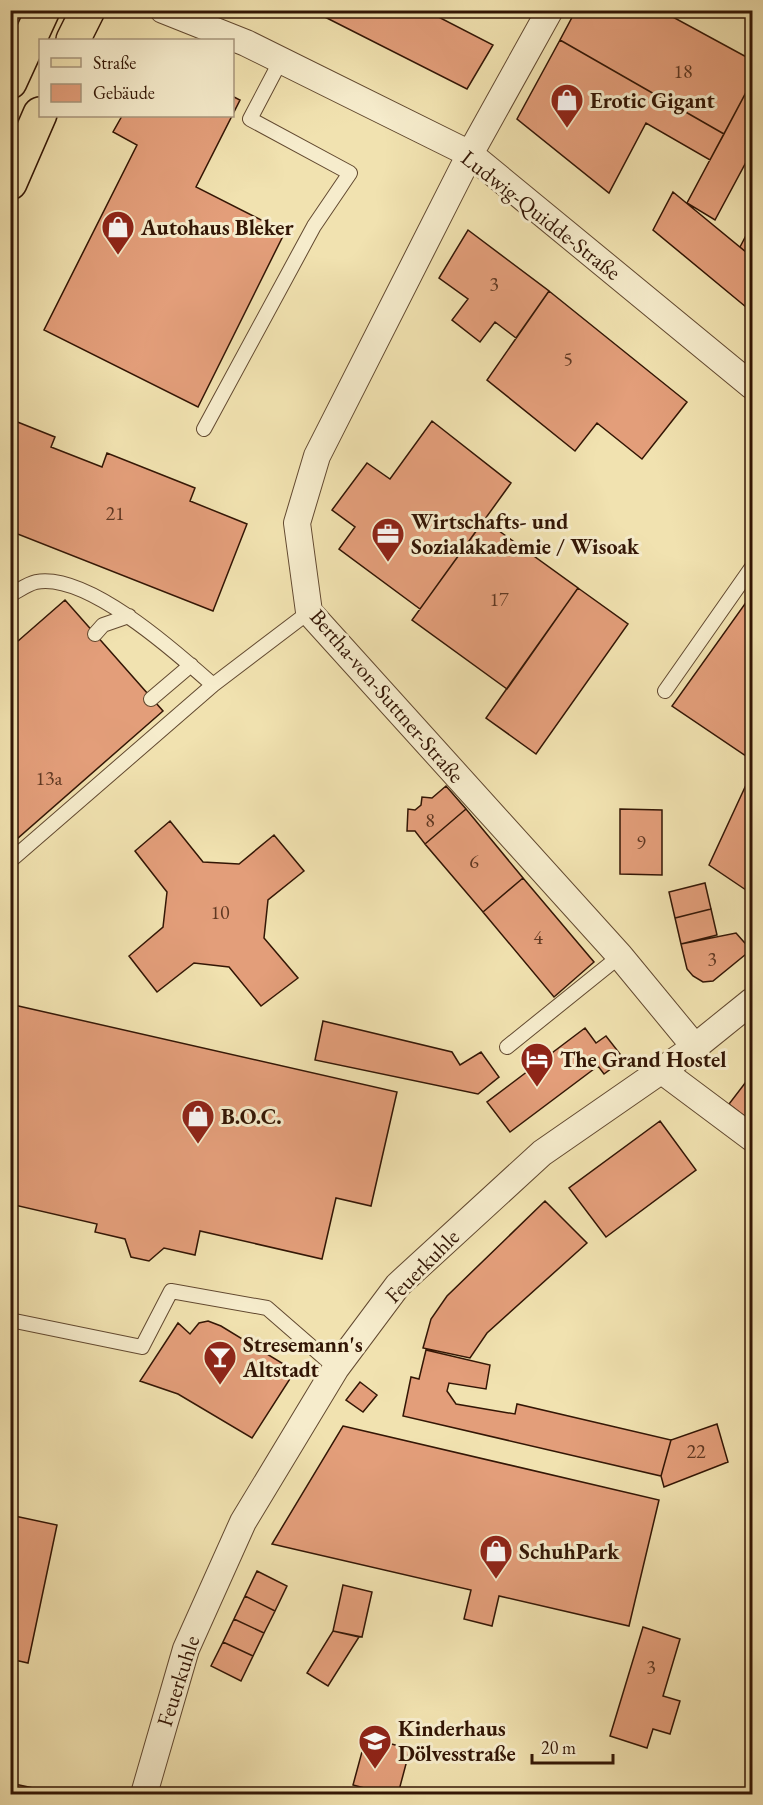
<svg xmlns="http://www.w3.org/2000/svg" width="763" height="1805" viewBox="0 0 763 1805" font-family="'EB Garamond',serif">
<rect width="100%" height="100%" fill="#f1e2b0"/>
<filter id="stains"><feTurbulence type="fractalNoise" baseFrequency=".00333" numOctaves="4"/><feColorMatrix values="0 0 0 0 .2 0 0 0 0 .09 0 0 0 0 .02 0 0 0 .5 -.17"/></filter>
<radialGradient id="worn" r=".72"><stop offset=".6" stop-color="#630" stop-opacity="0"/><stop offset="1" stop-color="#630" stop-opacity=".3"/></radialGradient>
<!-- building -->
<path fill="#e39e7a" stroke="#331605" stroke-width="1.5" d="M311 10H425L493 45 467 89Z
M576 10H660L752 60V81L724 134 560 40Z
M560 40 724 134 710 160 646 123 609 193 517 119Z
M752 81V151L715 220 687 203Z
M232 96 240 100 196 187 285 232 198 407 44 330 137 145 113 132 122 116H232Z
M673 192 752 257V312L653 230Z
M752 224V257L740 247Z
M468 230 549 291 516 338 495 322 480 342 452 320 468 299 439 278Z
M549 291 687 402 642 459 597 423 575 451 487 380Z
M10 419 55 437 51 447 102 467 107 453 195 488 190 501 247 524 213 611 10 531Z
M432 421 511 483 420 609 339 549 355 527 332 510 367 463 390 479Z
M484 520 578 588 507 689 412 620Z
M578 588 628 624 536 754 486 718Z
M752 594V760L672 706Z
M65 600 163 711 10 845V648Z
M752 772V877L746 890 709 865Z
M446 786 466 809 425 844 415 831H407L408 809 415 810 421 805 422 797 432 798Z
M466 809 523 878 483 912 425 844Z
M620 809 662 810V875L620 874Z
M170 821 203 862 239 864 274 835 304 871 268 900 264 938 298 978 261 1006 229 967 194 963 157 992 129 956 163 927 167 892 135 851Z
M523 878 594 962 554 997 483 912Z
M705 883 711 909 675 918 669 892Z
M711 909 717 935 681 944 675 918Z
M736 933 751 950 713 981 703 982 693 976 687 969 681 944Z
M14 1005 397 1092 371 1206 336 1198 322 1259 200 1231 195 1255 164 1248 149 1261 131 1257 125 1239 95 1232 97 1224 10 1204V1022Z
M323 1021 452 1052 460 1065 481 1052 499 1077 478 1094 315 1060Z
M585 1028 596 1043 606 1036 624 1059 604 1074 598 1066 510 1132 487 1102Z
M752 1074V1122L729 1104Z
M660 1121 696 1170 606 1237 569 1188Z
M545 1201 587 1243 487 1333 470 1358 423 1348 431 1319 447 1296Z
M208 1321 221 1326 295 1371 252 1438 178 1394 140 1381 178 1323 190 1334 199 1323Z
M426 1350 490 1365 486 1389 449 1383 447 1391 456 1404 515 1414 517 1404 671 1440 661 1476 403 1416 411 1377 419 1379Z
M360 1382 377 1395 363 1412 346 1400Z
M717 1424 728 1462 664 1487 661 1476 671 1440Z
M343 1426 659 1500 629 1626 499 1596 492 1626 464 1619 471 1590 272 1544Z
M10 1515 57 1525 28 1663 10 1659Z
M257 1571 287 1586 275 1611 245 1596Z
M343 1585 372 1592 362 1637 333 1631Z
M245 1596 275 1611 264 1633 234 1619Z
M234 1619 264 1633 253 1656 223 1642Z
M643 1627 680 1639 663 1696 680 1701 670 1734 653 1729 647 1748 610 1736Z
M333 1631 359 1637 328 1686 307 1673Z
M223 1642 253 1656 241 1681 211 1666Z
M366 1737 410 1749 398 1794H387L353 1785Z
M10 1783 61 1794H10Z"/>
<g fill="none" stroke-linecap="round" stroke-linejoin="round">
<!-- lane casing -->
<g stroke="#624930" stroke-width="16">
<path id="lane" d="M204 429 314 226 350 173 250 119 281 60
M10 595C18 591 27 584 36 582 87 572 177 653 213 685
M95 634 103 625 129 616
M665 691 752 567
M151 699 191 665
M10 861 213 685 309 612
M507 1047 620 956
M10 1320 142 1347 171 1291 267 1308 336 1368"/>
</g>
<!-- street casing -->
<g stroke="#624930" stroke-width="28">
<path id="street" d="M163 10 246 43 470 154 752 386
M550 10 470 154 317 456 297 523 309 612 620 956 695 1047
M661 1070 752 1138
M144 1794 186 1649 243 1522 336 1368 398 1285 542 1153 695 1047 752 1001"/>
</g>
<!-- primary casing -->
<g stroke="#331605" stroke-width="36">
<path id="primary" d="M73 40 88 10
M10 82 43 10
M10 183 40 114"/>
</g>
<!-- lane -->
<use href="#lane" stroke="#f6eccc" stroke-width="14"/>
<!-- street -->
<use href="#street" stroke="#f6eccc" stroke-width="26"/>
<!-- primary -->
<use href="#primary" stroke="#f1e2b0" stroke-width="33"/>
</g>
<!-- icons -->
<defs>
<g id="shop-pin" transform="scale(1.725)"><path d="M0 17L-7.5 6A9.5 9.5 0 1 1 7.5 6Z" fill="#8f2418" stroke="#f6eccc"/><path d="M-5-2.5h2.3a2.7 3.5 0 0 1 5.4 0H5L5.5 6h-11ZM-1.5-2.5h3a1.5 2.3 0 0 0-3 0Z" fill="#fff"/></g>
<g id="office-pin" transform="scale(1.725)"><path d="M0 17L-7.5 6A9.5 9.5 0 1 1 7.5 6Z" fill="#8f2418" stroke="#f6eccc"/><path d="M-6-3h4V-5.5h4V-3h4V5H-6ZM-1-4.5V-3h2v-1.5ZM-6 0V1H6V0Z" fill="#fff"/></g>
<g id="hotel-pin" transform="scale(1.725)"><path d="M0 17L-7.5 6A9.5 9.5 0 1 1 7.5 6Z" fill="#8f2418" stroke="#f6eccc"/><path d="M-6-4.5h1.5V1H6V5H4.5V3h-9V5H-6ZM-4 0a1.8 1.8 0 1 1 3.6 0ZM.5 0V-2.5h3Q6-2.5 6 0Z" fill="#fff"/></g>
<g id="bar-pin" transform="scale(1.725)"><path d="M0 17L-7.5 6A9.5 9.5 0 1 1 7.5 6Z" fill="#8f2418" stroke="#f6eccc"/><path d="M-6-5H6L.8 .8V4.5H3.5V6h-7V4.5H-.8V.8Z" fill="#fff"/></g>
<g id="school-pin" transform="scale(1.725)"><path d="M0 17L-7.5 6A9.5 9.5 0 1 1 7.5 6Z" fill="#8f2418" stroke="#f6eccc"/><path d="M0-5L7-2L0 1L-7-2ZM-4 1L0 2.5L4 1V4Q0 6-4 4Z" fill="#fff"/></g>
</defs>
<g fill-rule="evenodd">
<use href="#shop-pin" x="567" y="100"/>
<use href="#shop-pin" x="118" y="227"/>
<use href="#office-pin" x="388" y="534"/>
<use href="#hotel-pin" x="537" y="1059"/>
<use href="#shop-pin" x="198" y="1116"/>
<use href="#bar-pin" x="220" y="1357"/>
<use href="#shop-pin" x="496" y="1551"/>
<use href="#school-pin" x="375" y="1741"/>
</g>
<g text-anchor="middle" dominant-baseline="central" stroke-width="6" stroke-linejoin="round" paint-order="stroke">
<!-- number labels -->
<g font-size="20" fill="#5f3822">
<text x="683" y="71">18</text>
<text x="494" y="284">3</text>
<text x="568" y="359">5</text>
<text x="115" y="513">21</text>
<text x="499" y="599">17</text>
<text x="49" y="778">13a</text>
<text x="430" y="820">8</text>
<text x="641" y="842">9</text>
<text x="474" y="861">6</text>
<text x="220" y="912">10</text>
<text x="538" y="937">4</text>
<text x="712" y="959">3</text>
<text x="696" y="1451">22</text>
<text x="651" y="1667">3</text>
</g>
<!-- poi labels -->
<g font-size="22" font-weight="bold" fill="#331605" stroke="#f6eccc" text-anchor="start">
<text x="590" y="100">Erotic Gigant</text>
<text x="141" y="227">Autohaus Bleker</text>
<text x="411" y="521">Wirtschafts- und<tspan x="411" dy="25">Sozialakademie / Wisoak</tspan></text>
<text x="560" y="1059">The Grand Hostel</text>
<text x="221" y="1116">B.O.C.</text>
<text x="243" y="1344">Stresemann's<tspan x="243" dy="25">Altstadt</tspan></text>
<text x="519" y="1551">SchuhPark</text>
<text x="398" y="1728">Kinderhaus<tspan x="398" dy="25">Dölvesstraße</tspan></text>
</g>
<!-- street labels -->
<g font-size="22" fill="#331605" stroke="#f6eccc">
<text transform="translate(541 215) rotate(38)">Ludwig-Quidde-Straße</text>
<text transform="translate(387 696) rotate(49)">Bertha-von-Suttner-Straße</text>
<text transform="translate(422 1266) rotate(-45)">Feuerkuhle</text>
<text transform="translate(178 1681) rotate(-72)">Feuerkuhle</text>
</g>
</g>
<!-- margin -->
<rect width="763" height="1805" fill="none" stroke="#f1e2b0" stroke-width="36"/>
<rect x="12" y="12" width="739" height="1781" fill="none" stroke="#331605" stroke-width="3"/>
<rect x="18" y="18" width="727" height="1769" fill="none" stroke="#331605" stroke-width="1.5"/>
<!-- legend -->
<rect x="39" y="39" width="195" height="78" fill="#f6eccc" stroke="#a8967c" stroke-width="1.5"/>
<rect x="51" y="58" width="30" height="9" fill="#f1e2b0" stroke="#a8967c" stroke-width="1.5"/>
<text x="93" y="69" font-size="18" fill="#331605">Straße</text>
<rect x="51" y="84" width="30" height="18" fill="#e39e7a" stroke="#a8967c" stroke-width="1.5"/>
<text x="93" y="99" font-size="18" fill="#331605">Gebäude</text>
<!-- scale -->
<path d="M532 1754v9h81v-9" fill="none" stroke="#331605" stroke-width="3"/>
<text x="541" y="1754" font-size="18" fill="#331605" stroke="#f6eccc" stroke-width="4.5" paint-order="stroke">20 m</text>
<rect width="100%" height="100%" filter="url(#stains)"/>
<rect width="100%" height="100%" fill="url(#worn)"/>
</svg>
